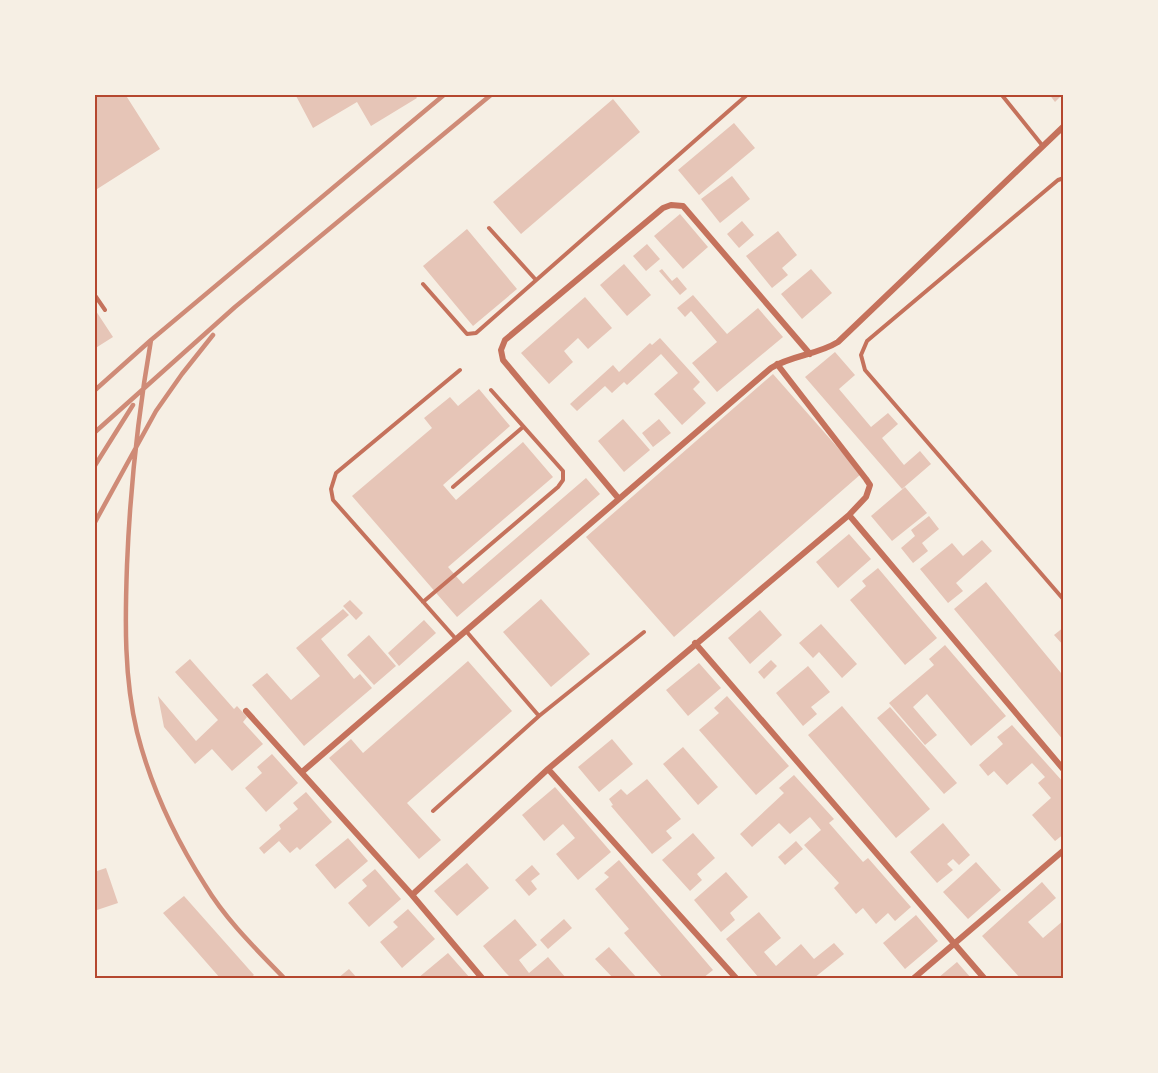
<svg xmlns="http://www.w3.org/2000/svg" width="1158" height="1073" viewBox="0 0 1158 1073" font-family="Signika,sans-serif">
<rect width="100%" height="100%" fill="#f6efe4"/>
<!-- building -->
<path fill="#e6c5b7" d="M94 94H125L160 149 94 191Z
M295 94H414L417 98 371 126 357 102 313 128Z
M1049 94H1063L1055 102Z
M613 99 640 132 521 234 493 202Z
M734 123 755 148 699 195 678 170Z
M732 176 750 199 720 223 701 199Z
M680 214 708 247 683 269 654 236Z
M742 221 754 235 739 248 727 234Z
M467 229 517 289 473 326 423 266Z
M778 231 797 255 782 268 788 275 772 288 746 256Z
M647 244 660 259 646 271 633 256Z
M624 264 651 295 627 316 600 285Z
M662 269 672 281 677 277 687 289 680 295 659 271Z
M811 269 832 293 802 319 781 294Z
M693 295 727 334 758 308 783 337 717 392 692 363 717 342 691 311 685 317 677 308Z
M585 297 612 328 588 349 578 338 564 351 573 362 549 384 521 353Z
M94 308 113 337 94 349Z
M660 338 700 382 693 389 706 403 682 425 654 394 678 373 661 354 627 385 624 382 612 393 605 386 577 411 570 404 613 365 619 372 650 343 652 345Z
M835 352 855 375 839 389 871 427 888 413 898 424 882 438 904 465 920 451 931 464 902 489 805 377Z
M773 374 861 474 674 637 586 537Z
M479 389 510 426 443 485 456 500 523 442 553 477 448 567 463 584 586 478 600 494 457 617 352 496 432 428 424 418 450 397 458 406Z
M623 419 650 450 624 472 598 441Z
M659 419 671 433 653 447 642 433Z
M905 487 927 513 892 541 871 516Z
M929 516 939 529 922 543 928 551 913 563 901 548 915 536 911 530Z
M849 534 871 559 838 588 816 562Z
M982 540 992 551 956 583 963 591 948 603 920 569 952 543 963 556Z
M878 568 937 638 905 665 850 600 866 586 862 581Z
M986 582 1061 673 1064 671V741L954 609Z
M541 599 590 654 551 687 503 632Z
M350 600 363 613 356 620 343 606Z
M343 609 349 615 321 639 354 679 360 674 372 688 304 746 252 685 267 673 291 700 320 676 296 648Z
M760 610 782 635 750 664 728 638Z
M424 620 436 633 399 666 388 653Z
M821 624 857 664 842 678 819 652 813 658 799 643Z
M1064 627V646L1054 635Z
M369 635 396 666 374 685 347 655Z
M945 645 1006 716 971 746 927 694 913 707 937 735 925 745 889 703 934 665 929 659Z
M190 659 234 709 237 706 247 717 243 722 263 744 232 771 212 749 195 764 164 727 158 696 196 741 218 720 175 672Z
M771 660 777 666 764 679 758 672Z
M468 661 512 711 407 803 441 840 419 859 329 758 351 739 363 753Z
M699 663 721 688 688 716 666 690Z
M808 666 830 692 811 707 817 714 803 726 776 693Z
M727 696 789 766 756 795 699 730 719 713 714 708Z
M842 706 930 809 896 838 808 735Z
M890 707 957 783 944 794 877 718Z
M1012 725 1064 783V834L1055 841 1032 815 1051 798 1038 783 1045 777 1032 763 1007 785 994 771 988 776 979 765 1003 744 997 737Z
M612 739 633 764 599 792 578 767Z
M683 747 718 787 698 805 663 764Z
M272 754 298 783 266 812 245 788 262 773 257 767Z
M794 775 834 819 829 823 863 862 868 858 911 907 895 921 888 913 876 924 863 908 856 914 834 888 839 883 804 845 821 830 810 817 790 834 779 823 752 847 740 834 784 793 779 788Z
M647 779 681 819 666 831 672 838 652 854 611 806 613 805 609 799 621 789 627 795Z
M555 787 611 852 578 880 556 854 575 838 563 824 544 841 522 815Z
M306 792 332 822 300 850 297 847 290 853 279 841 264 854 259 848 281 829 279 825 298 809 293 803Z
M943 823 970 855 959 865 953 859 947 864 953 870 937 883 910 852Z
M693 833 715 858 697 874 702 880 690 891 662 860Z
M348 838 368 861 335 889 315 865Z
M796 841 803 849 785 865 778 857Z
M619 860 713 970 703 978H663L624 933 629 929 595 889 609 877 604 873Z
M976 862 1001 890 968 919 943 892Z
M467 863 489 888 457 916 434 891Z
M532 865 540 874 531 881 537 889 529 896 515 880Z
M106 868 118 903 94 911V872Z
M375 869 401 899 369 927 348 903 367 886 362 880Z
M726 872 748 897 730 913 735 920 721 932 694 900Z
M1042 882 1056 898 1028 922 1043 938 1064 920V978H1020L982 936Z
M184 896 254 975 250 978H220L163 913Z
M408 909 435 939 402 968 380 942 398 927 393 922Z
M759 912 781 938 764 952 776 966 801 944 814 959 834 943 844 954 814 978H759L726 939Z
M916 915 938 941 905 969 883 943Z
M515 919 537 945 519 960 529 973 548 957 566 978H511L505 972 483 946Z
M564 919 572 928 548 949 540 940Z
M609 947 637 978H613L595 959Z
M448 953 470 978H418Z
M957 962 971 978H938Z
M349 969 357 978H338Z"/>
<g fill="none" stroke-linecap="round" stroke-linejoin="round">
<!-- service -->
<path stroke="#c5725c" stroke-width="4" d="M1001 94 1042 145
M1064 178 1058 180 867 341 861 355 865 370 1064 600
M489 228 536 280
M423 284 467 334 476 333 748 94
M94 294 105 310
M453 487 523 427
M423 602 558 487 563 480V471L491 390
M466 631 539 716
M456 639 333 500 331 489 336 473 460 370
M433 811 539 716 644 632"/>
<!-- minor -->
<path stroke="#c5725c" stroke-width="6" d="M619 499 503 360 501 350 505 340 663 208 671 205 683 206 810 354
M849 515 1064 770
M695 643 984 978
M246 711 412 895 482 978
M548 769 736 978
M302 772 771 368C792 355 817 355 838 342L1064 126
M412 895 548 769 849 515 866 497 870 485 866 479 777 364
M914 978 1064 850"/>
<!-- rail -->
<path stroke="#cf8b77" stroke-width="4.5" d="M151 340C138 415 130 490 127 565 125 621 124 678 137 732 151 787 175 838 205 885 226 920 256 949 284 978
M94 391 151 340 445 94
M94 433 235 307 492 94
M94 467 133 405
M94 524 156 411 182 374 213 335"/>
</g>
<!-- border -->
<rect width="1158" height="1073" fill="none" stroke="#f6efe4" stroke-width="192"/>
<rect x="96" y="96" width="966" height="881" fill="none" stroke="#b5482f" stroke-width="2"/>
</svg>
